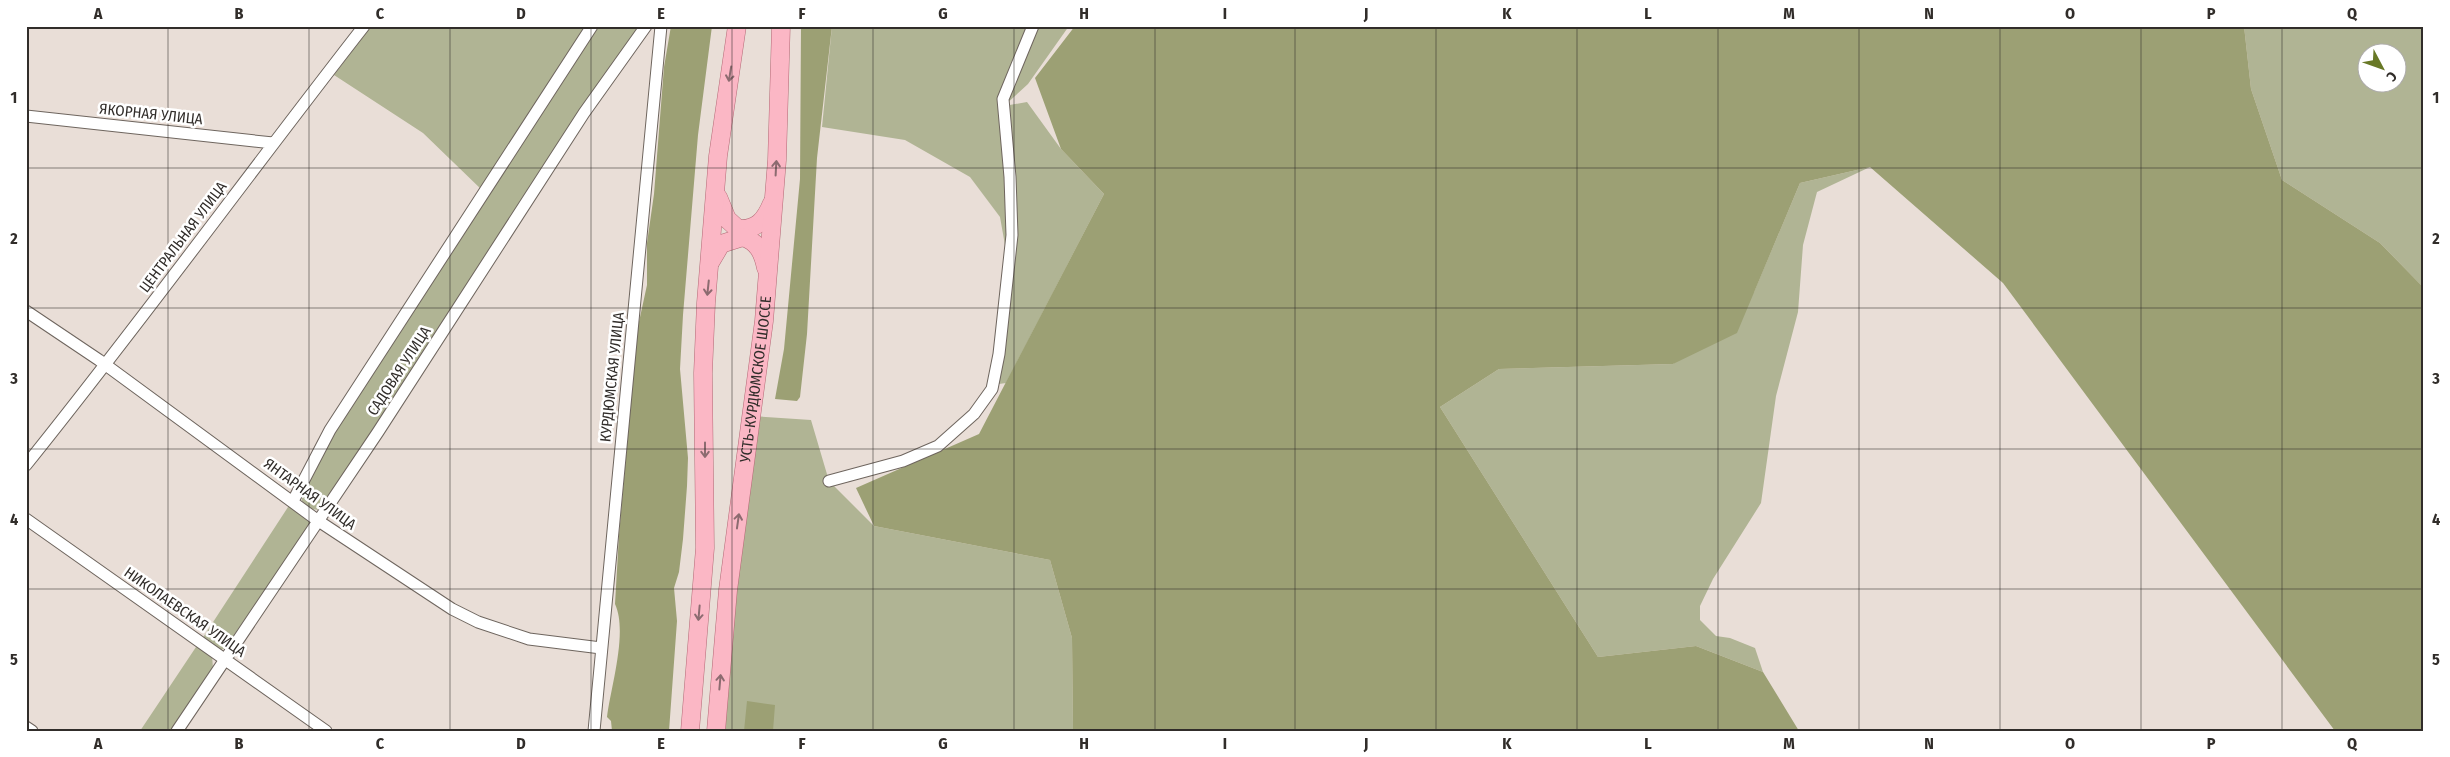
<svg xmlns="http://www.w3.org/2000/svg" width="2450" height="757" viewBox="0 0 2450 757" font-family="'Fira Sans Condensed',sans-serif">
<rect width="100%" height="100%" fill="#e9ded7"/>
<!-- green -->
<path fill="#b0b494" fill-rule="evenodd" d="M371 26H587L483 191 423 133 334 75Z
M597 26H640L375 430 319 510 311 509 302 501V492L333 432Z
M832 26H1069L1028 84 1004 106 1027 102 1061 149 1104 194 1006 383 992 385 1008 262 1000 217 970 177 905 140 822 127Z
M2244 26H2424V288L2380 243 2282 180 2251 89ZM2368 52H2398V82H2368Z
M1870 167 1817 192 1803 245 1798 312 1776 396 1761 503 1713 579 1700 606V620L1716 636 1730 638 1755 648 1763 672 1696 646 1598 657 1440 407 1499 369 1673 364 1754 292 1800 183Z
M751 416 811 420 829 481 874 526 1050 560 1072 638 1073 731H716Z
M290 504 309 517 311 525 224 649 217 650 202 639Z
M198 644 212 655 213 669 174 731H140Z"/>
<!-- forest -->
<path fill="#9ca074" d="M671 26H712L698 135 683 315 680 369 688 458 687 486 683 539 679 572 674 588 677 621 669 731H612L611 721 607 717C611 686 628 632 615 604L619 535 637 331 647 285V243L654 194 664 67Z
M801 26H832L817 158 807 334 800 397 797 401 775 399 784 349 800 179Z
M1075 26H2244L2251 89 2282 180 2380 243 2424 288V731H2335L2003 283 1870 167 1800 183 1737 333 1673 364 1499 369 1440 407 1598 657 1696 646 1763 672 1799 731H1073L1072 638 1050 560 874 526 856 488 979 434 1104 194 1061 149 1035 78Z
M747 701 775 705 773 731H744Z"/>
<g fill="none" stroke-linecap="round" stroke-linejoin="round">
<!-- street casing -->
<g stroke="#6e655e" stroke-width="13">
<path id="street" d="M26 116 273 143
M26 311 99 360 317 520 452 609 478 622 529 639 601 648
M26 465C142 321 250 172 364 26
M829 481 903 461 938 446 974 414 992 389 999 354 1012 235 1010 177 1003 99 1033 26
M293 501 330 430 592 26
M26 519 326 731
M26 727 32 731
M177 731 378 432 584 113 646 26
M594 731 661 26"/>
</g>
<!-- primary casing -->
<g stroke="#b36875" stroke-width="19">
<g id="primary">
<path d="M718 197 727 219 738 229C757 230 765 220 772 203"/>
<path d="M711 261 721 244 743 237C758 242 763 253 766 268"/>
<path d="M690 731 705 548 703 373 706 303 718 156 737 26"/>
<path id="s1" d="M716 731 728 590 764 321 777 160 781 26"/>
</g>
</g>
<!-- street -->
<use href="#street" stroke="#fff" stroke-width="11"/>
<!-- primary -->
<use href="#primary" stroke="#fbb7c5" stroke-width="18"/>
</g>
<!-- one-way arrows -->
<defs><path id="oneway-shaft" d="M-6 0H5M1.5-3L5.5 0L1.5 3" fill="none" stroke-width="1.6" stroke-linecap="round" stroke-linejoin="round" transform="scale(1.25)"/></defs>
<g stroke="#8c6b70">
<use href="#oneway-shaft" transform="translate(730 74) rotate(99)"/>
<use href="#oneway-shaft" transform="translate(776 168) rotate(-87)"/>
<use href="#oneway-shaft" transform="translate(708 288) rotate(96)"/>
<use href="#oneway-shaft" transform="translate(705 450) rotate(90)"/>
<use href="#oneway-shaft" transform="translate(738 521) rotate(-82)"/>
<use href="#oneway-shaft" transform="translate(699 613) rotate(95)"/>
<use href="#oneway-shaft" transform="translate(720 682) rotate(-85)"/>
</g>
<!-- grid -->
<path fill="none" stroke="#312d2a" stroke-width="1" stroke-opacity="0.55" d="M168 26V731M309 26V731M450 26V731M591 26V731M732 26V731M873 26V731M1014 26V731M1155 26V731M1295 26V731M1436 26V731M1577 26V731M1718 26V731M1859 26V731M2000 26V731M2141 26V731M2282 26V731M26 168H2424M26 308H2424M26 449H2424M26 589H2424"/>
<g text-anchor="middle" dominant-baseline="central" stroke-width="5" stroke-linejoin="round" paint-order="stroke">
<!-- street labels -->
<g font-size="15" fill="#312d2a" stroke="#fff">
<text transform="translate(151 114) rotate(6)">ЯКОРНАЯ УЛИЦА</text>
<text transform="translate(183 237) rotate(-53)">ЦЕНТРАЛЬНАЯ УЛИЦА</text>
<text transform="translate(399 371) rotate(-57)">САДОВАЯ УЛИЦА</text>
<text transform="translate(612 377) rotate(-84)">КУРДЮМСКАЯ УЛИЦА</text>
<text stroke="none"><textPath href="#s1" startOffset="354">УСТЬ-КУРДЮМСКОЕ ШОССЕ</textPath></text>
<text transform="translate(310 494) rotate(36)">ЯНТАРНАЯ УЛИЦА</text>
<text transform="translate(185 612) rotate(35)">НИКОЛАЕВСКАЯ УЛИЦА</text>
</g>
</g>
<!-- border -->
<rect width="2450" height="757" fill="none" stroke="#ffffff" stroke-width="55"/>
<!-- north arrow -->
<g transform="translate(2382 68) rotate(131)"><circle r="24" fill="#ffffff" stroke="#adabaa"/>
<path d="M0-4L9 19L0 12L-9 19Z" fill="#687826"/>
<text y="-8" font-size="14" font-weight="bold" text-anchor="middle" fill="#312d2a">С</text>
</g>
<rect x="28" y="28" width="2394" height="702" fill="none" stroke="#312d2a" stroke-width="2"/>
<g font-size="16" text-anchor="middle" font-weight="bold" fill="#312d2a">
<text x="98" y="19">A</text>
<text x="239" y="19">B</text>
<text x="380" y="19">C</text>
<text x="521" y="19">D</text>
<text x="661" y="19">E</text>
<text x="802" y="19">F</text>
<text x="943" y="19">G</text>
<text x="1084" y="19">H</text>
<text x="1225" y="19">I</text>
<text x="1366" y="19">J</text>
<text x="1507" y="19">K</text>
<text x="1648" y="19">L</text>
<text x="1789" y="19">M</text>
<text x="1929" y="19">N</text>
<text x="2070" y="19">O</text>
<text x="2211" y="19">P</text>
<text x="2352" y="19">Q</text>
<text x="14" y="103">1</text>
<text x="2436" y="103">1</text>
<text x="14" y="244">2</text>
<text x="2436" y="244">2</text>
<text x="14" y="384">3</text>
<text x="2436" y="384">3</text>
<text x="14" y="525">4</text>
<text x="2436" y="525">4</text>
<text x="14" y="665">5</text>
<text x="2436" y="665">5</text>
<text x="98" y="749">A</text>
<text x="239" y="749">B</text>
<text x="380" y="749">C</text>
<text x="521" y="749">D</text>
<text x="661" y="749">E</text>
<text x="802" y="749">F</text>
<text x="943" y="749">G</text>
<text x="1084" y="749">H</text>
<text x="1225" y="749">I</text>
<text x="1366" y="749">J</text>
<text x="1507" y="749">K</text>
<text x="1648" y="749">L</text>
<text x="1789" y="749">M</text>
<text x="1929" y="749">N</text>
<text x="2070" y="749">O</text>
<text x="2211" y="749">P</text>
<text x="2352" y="749">Q</text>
</g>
</svg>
